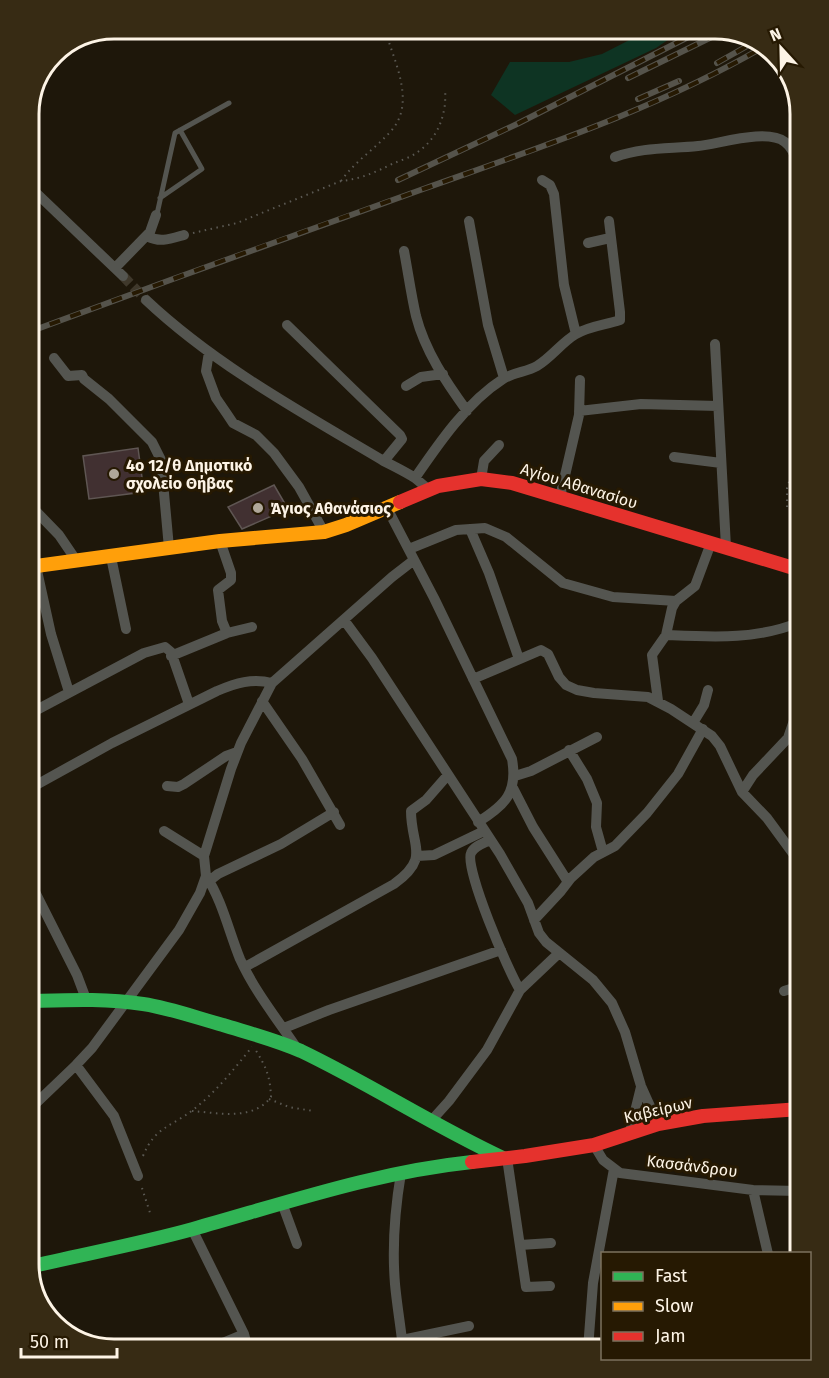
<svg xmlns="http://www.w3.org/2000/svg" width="829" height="1378" viewBox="0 0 829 1378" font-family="'Fira Sans',sans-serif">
<rect width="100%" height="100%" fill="#1e170a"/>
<!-- green -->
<path fill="#0e3423" d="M651 29H684L656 48 515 115 491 95 510 62H569L602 54Z"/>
<!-- building -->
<path fill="#413031" stroke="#5f5653" stroke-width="1.5" d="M138 448 144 492 89 499 83 456Z
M274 485 288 509 242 529 228 507Z"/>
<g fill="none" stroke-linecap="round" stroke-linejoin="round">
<!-- street-tunnel -->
<path stroke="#3f382b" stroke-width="10" stroke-dasharray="10 5" stroke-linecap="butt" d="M123 276 146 300"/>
<!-- path -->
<path stroke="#5b5953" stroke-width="2" stroke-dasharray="1.5 4.5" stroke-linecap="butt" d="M341 181C355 161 375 149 391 131 417 102 393 60 385 29
M193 233 237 223 341 181C361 179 376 172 394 163 402 160 412 157 419 151 439 137 447 112 445 89
M787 507V488L798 456 800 453
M794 1052 800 1050
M269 1099 289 1107 313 1111
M192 1111C219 1113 253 1121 271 1097 270 1075 266 1067 255 1049
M143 1156C155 1126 172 1127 194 1109 216 1092 234 1069 252 1047
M142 1188 151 1216"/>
<!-- lane -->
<path stroke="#545550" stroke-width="5" d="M160 198 202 169 180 130
M157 214 175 133 229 103"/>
<!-- street -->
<path stroke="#545550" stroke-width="10" d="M615 157C643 147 669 149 698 146 719 144 767 128 785 142 800 154 798 176 800 194
M542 180 550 185 554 194 564 285 576 334
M29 186 123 276
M469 221 488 325 504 378
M147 236C160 243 170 239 184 235
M588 243 610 238
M404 251C408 272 411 294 416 316 425 351 446 382 467 411
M115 268 150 232 156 215
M146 300C215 365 301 412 382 460 393 466 404 471 415 478L428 489
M287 325 400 435 402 439 384 461
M715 344 726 547
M209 352 206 371 216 398 227 414 233 423 256 435 274 453 299 487 324 532
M54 358 68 376 82 375 84 379 109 399 152 442 161 460 169 548
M406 386 421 377 443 374
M579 411 641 404 718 406
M674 457 721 463
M415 478C439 443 467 402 503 379 514 372 527 372 537 366 552 357 562 342 576 334 589 326 605 325 620 320V312L609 221
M481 479 484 461 499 445
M560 497 579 415 580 380
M29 504 59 535 76 560
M387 508 434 598 512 759C518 793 505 805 478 822
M470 529 489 573 519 659
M220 541 231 573V580L218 590 222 621 227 633
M409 549 456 530 485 528 506 537 563 583 613 597 676 601
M111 557 126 629
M36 566 51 634 69 692
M344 620 372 658 500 854 528 903 539 933 546 942 593 980 612 1003 625 1032 641 1086 658 1124
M666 635C712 637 757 640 800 622
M171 656 227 633 252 627
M473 679 541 650 548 654 559 677 566 685 577 690 594 693 648 697 671 709 712 736 720 746 742 792 767 818 800 863
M262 701 302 759 340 825
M658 701 652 655 666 635 672 608 676 601 695 586 711 543
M29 714 144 653 165 647 171 652 189 704
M693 723 704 705 708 690
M569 750 587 779 597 803 596 827 603 852
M515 776 531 771 597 737
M167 786 178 787 184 784 226 756 237 752
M513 788 533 827 568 882
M29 789 112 743 217 691C236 683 252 678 272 683
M742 792 753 775 788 738 797 712
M164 831 204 856
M490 840C484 843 474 846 471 853 464 868 509 973 520 990
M417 856 434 855 484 831
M206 876C222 900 229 932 240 959 255 992 278 1020 298 1050
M29 880 77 975 86 999
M209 881 218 874 281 844 334 812
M534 920 561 891 571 878 594 857 615 846 647 813 678 774 703 729
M245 967 394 884C431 857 411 847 411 811L426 800 447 776
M784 991 800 986
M284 1028 329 1010 501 950
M76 1065 114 1116 138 1176
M29 1110 76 1065 92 1048 179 930 200 893 206 876 204 856 231 769 241 743 272 683 392 577 414 560
M431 1121 449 1101 487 1050 520 990 559 953
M630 1132 641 1087
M594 1145 603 1160 620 1173 753 1190 800 1191
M799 1154H800
M507 1158 526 1287 550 1286
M401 1173C395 1209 392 1248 395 1284 397 1306 401 1328 403 1349
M753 1190 768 1254
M282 1203 297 1244
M192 1229 244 1334 248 1349
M520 1245 551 1243
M402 1340 469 1326
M208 1349 244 1334
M588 1349 593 1283 614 1169"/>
<!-- fast -->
<path stroke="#30b455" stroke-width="14" d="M29 1001C67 1000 105 998 143 1004 170 1008 197 1018 223 1025 249 1033 276 1040 301 1051 370 1084 434 1126 503 1158
M29 1267C84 1254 139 1244 193 1229 286 1203 376 1172 472 1162"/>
<!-- slow -->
<path stroke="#ff9f0a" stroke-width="14" d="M29 567 220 541 324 532 346 525 400 502"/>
<!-- jam -->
<path stroke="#e5322d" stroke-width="14" d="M400 502 438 486 481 479 512 483 800 570
M472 1162 525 1156 594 1145 658 1124 703 1116 800 1109"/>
<!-- rail casing -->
<g stroke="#55534b" stroke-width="6">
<path id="rail" d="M717 63 756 41
M628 78 726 30
M638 99 679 81
M398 180 517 124 704 29
M29 332C161 283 293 235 426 188 541 147 659 108 765 46"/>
</g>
<!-- rail -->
<use href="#rail" stroke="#261902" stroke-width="4" stroke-dasharray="11" stroke-linecap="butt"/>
</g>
<!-- markers -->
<g fill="#afa799" stroke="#261902" stroke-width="2">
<circle cx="114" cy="474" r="6"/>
<circle cx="258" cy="508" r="6"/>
</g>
<g text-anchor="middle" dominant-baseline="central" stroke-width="6" stroke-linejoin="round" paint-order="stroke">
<!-- poi labels -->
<g font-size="16" font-weight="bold" fill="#fdf4e6" stroke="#261902" text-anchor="start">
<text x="126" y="465">4ο 12/θ Δημοτικό<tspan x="126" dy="18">σχολείο Θήβας</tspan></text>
<text x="270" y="508">Άγιος Αθανάσιος</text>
</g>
<!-- street labels -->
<g font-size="16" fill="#fdf4e6" stroke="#261902">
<text transform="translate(579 486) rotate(17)">Αγίου Αθανασίου</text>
<text transform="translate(658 1110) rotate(-13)">Καβείρων</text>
<text transform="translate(692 1166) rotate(7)">Κασσάνδρου</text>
</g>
</g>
<!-- crop -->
<path d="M0 0H829V1378H0ZM114 39H715A75 75 0 0 1 790 114V1264A75 75 0 0 1 715 1339H114A75 75 0 0 1 39 1264V114A75 75 0 0 1 114 39Z" fill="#372b14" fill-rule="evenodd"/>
<path fill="none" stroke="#fdf4e6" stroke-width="3" d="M114 39H715A75 75 0 0 1 790 114V1264A75 75 0 0 1 715 1339H114A75 75 0 0 1 39 1264V114A75 75 0 0 1 114 39Z"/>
<!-- legend -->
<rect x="601" y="1252" width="210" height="108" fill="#261902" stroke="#7c715d" stroke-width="1.5"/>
<rect x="613" y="1272" width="30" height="9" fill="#30b455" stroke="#7c715d" stroke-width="1.5"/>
<text x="655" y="1282" font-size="18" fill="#fdf4e6">Fast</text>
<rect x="613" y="1302" width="30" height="9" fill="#ff9f0a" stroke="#7c715d" stroke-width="1.5"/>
<text x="655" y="1312" font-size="18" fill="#fdf4e6">Slow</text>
<rect x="613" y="1332" width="30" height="9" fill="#e5322d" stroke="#7c715d" stroke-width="1.5"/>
<text x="655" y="1342" font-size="18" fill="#fdf4e6">Jam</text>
<!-- north arrow -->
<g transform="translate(781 48) rotate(338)" stroke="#261902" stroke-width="4.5" paint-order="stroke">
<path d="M0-4.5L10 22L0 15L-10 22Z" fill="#fdf4e6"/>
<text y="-9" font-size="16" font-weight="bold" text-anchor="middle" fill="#fdf4e6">N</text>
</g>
<!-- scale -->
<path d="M21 1348v9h96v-9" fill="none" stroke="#fdf4e6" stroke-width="3"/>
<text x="30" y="1348" font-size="18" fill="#fdf4e6" stroke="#261902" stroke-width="4.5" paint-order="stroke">50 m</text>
</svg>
